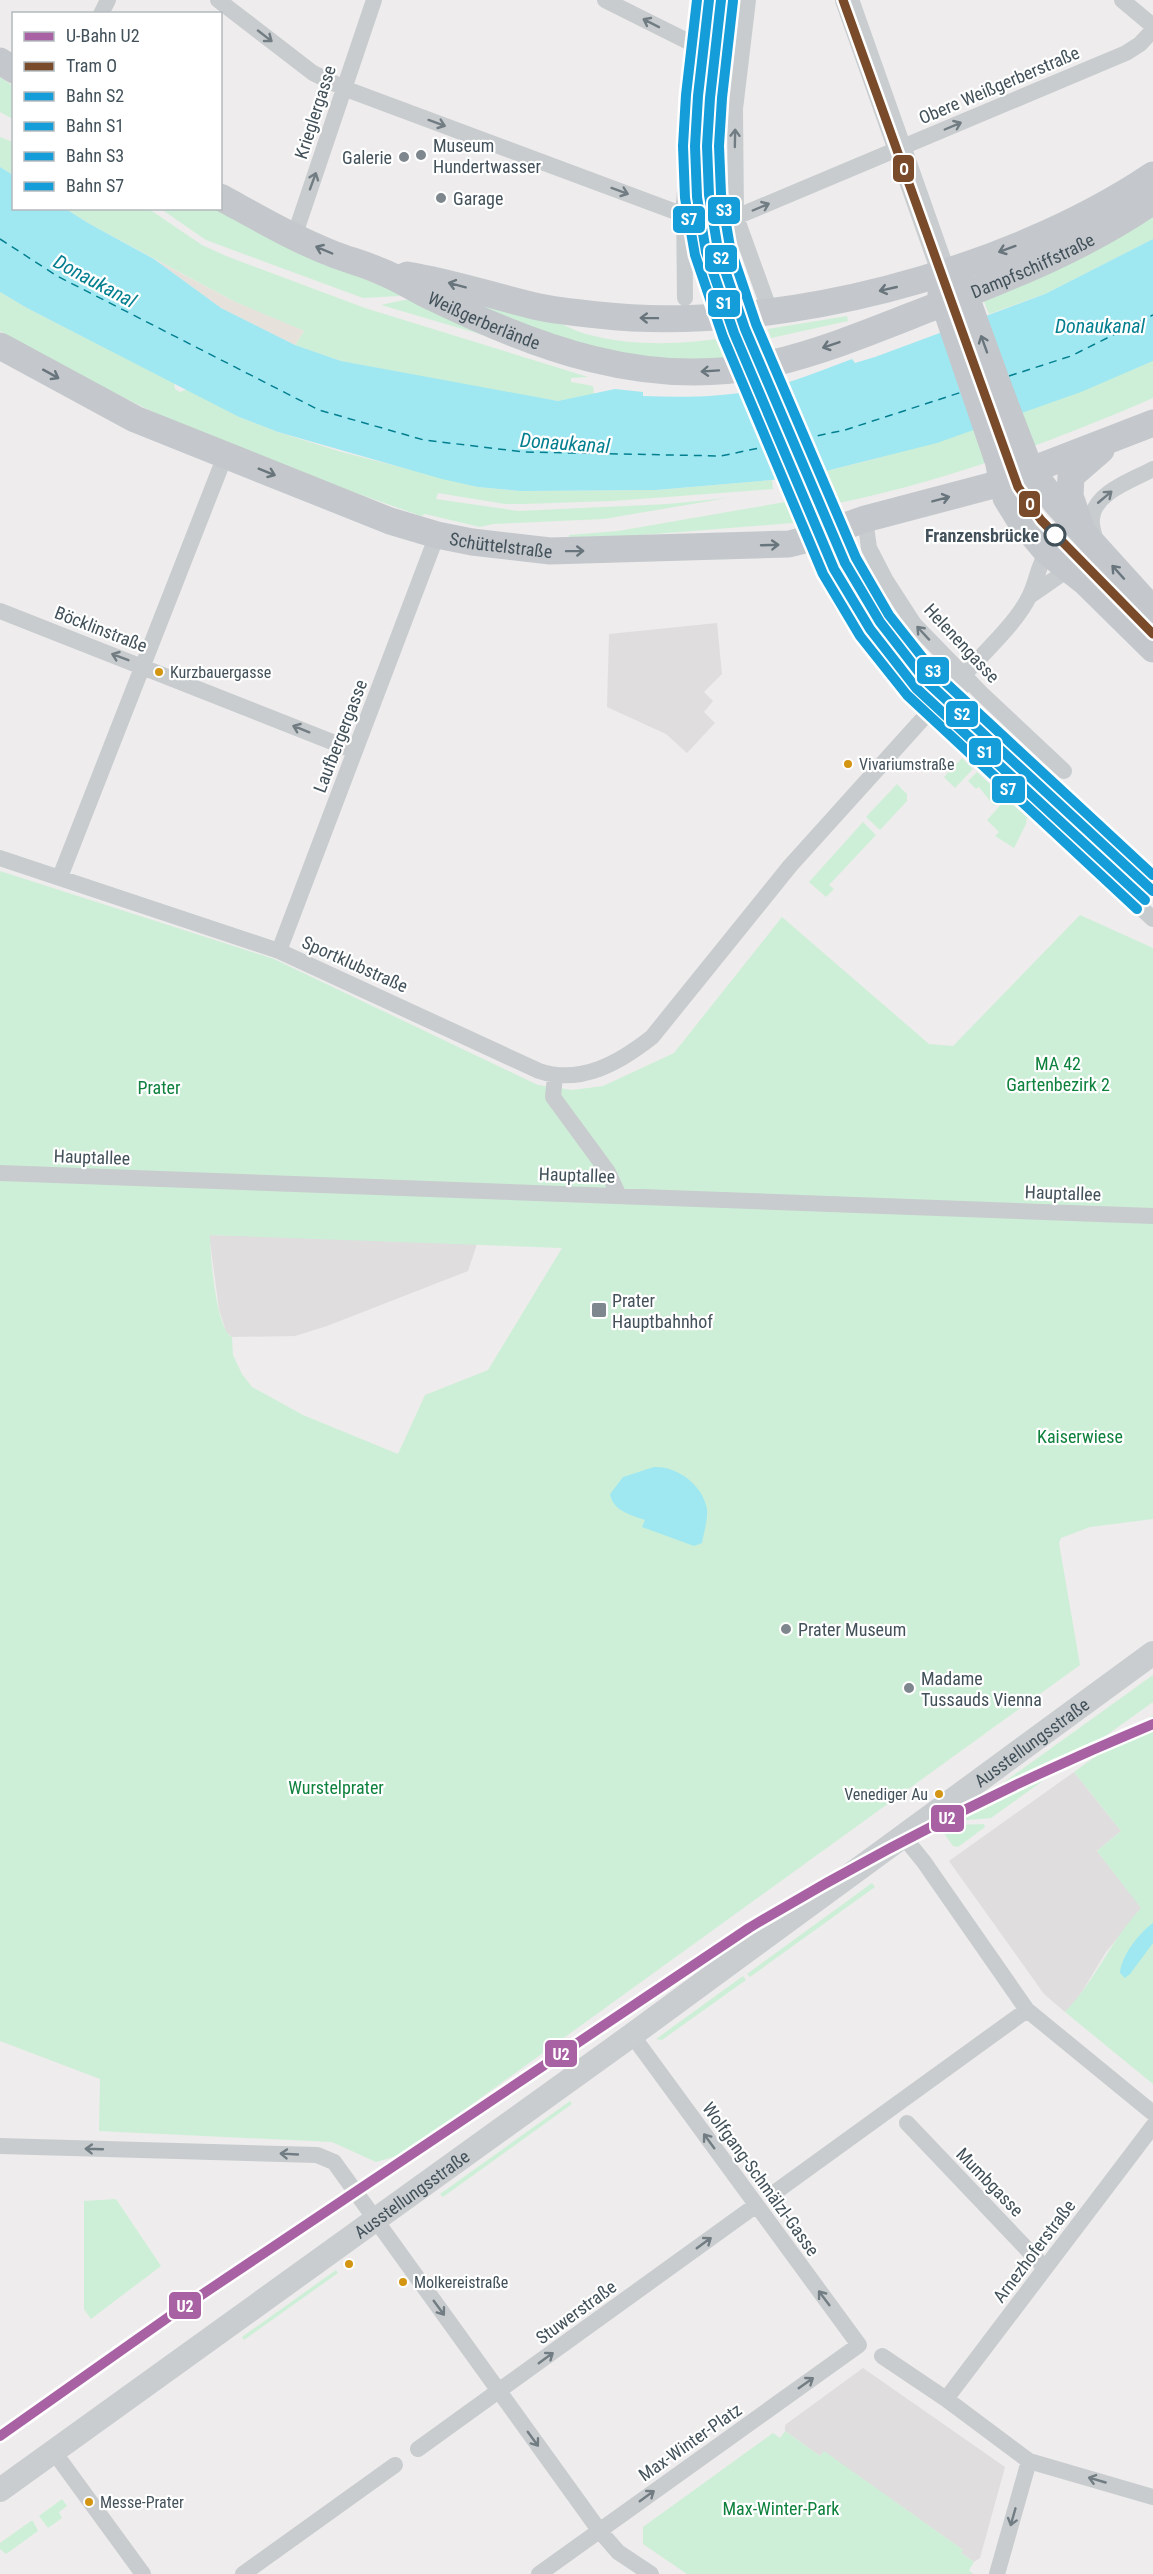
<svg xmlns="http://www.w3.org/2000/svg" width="1153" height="2574" viewBox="0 0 1153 2574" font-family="'Roboto Condensed',sans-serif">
<rect width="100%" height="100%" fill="#eeecec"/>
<!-- education -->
<path fill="#dfddde" d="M717 623 722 674 704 692 713 701 704 712 715 723 687 753 666 734 607 707 609 634Z
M209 1235 346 1239 477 1244 468 1271 327 1326 295 1336 232 1337 226 1332 219 1309Z
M1074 1772 1121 1831 1097 1851 1142 1908 1106 1952 1077 2000 1065 2012 1044 1994 949 1861Z
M863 2368 1005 2467 980 2558 974 2562 961 2553 963 2550 824 2452 820 2456 785 2431V2425Z"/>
<!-- green -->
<path fill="#ceefd7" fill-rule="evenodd" d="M0 77 13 86V119L0 112Z
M0 137 13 142V175L0 167Z
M220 208 311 258 401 293 399 296 363 298 268 263 206 240 161 209Z
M66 209H149L202 245 226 256 365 308 588 377 571 378V382L593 386 594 395 558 401 503 392 341 361 295 345 304 331 235 302 88 223Z
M1153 216V239L1045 294 989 314 983 299Z
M0 292 27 308 174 383 175 389 180 392 188 389 239 417 278 432 338 451 478 487 520 491 656 490 772 480 773 489 613 501 523 504H505L438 493 436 499 518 511 668 504 727 498 604 519 493 524 480 527 425 514 421 516C329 483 234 452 145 408 96 384 47 358 0 331Z
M449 293C474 298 501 301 526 309 549 316 570 331 594 336 639 347 690 344 735 336L743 352 752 361 673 366 566 344Z
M404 300H419L500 340 381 305Z
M847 316 848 321 771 338 768 329Z
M1153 361V398C1052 442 947 480 839 503L833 492H831L822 472C937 445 1044 407 1153 361Z
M808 498 817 521 605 538H569V535L618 531Z
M962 758 973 769 955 788 944 777Z
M977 772 1003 796 994 806 979 787 976 789 968 781Z
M897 784 907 794V801L880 830 866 817Z
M1006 799 1027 817 1026 824 1014 848 995 836 999 832 987 820Z
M863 822 876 835 829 885 834 889 826 897 809 882Z
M0 871 274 959 538 1085 572 1090 603 1086 674 1053 782 917 929 1044 953 1046 1080 915 1153 948V1519L1090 1527 1061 1538 1059 1543 1080 1665 403 2154 376 2162 332 2142 99 2131 100 2079 0 2041ZM210 1235 562 1248 488 1370 425 1395 398 1454 303 1415 252 1387 242 1374 233 1355 232 1337C216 1329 210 1254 210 1235Z
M1153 1675V1702L991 1818 955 1821 954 1818Z
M1153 1715V2084L1065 2012C1095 1981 1111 1940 1141 1908L1097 1851 1121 1831 1074 1772Z
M984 1824 985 1827 958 1847 953 1846 943 1832 956 1825Z
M872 1883 875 1887 750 1977 747 1974Z
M743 1976 746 1980 662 2040 656 2039Z
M570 2101 572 2104 443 2197 440 2194Z
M116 2199 161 2266 91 2319 84 2309V2201Z
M336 2270 338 2273 244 2340 242 2337Z
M785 2431 820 2456 824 2451 963 2550 961 2553 974 2562 969 2570 973 2574H687L643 2544V2527L773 2433 780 2438Z
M62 2499 67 2506 59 2512 62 2518 48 2528 39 2516Z
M31 2521H33L38 2531 6 2554 0 2549V2543Z"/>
<!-- sand -->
<path fill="#e6e1da" d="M154 259 235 302 304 331 295 345 221 308Z"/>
<!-- water -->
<path fill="#9fe8f1" d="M0 167 13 175 14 208 66 209 88 223 154 259 221 308 295 345 341 361 558 401 615 389 643 392V396C690 398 740 397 786 383 808 376 830 367 852 359L855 363 875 357 1045 294 1153 239V361L1081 392 937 443 822 472 772 480 656 490 520 491 478 487 442 479 278 432 239 417 27 308 0 292Z
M654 1467C677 1466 703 1485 707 1509 708 1519 704 1532 702 1543L694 1546 642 1527 645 1520C631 1515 613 1511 610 1494L623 1477Z
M1153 1923V1943L1130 1974 1125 1978 1120 1973C1121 1956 1139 1933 1153 1923Z"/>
<!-- pier -->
<path fill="#eeecec" d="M783 380 822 472 823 475 803 479 763 385Z"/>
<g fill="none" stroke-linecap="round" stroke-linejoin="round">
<!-- ferry -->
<path stroke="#037f90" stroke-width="1.5" stroke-dasharray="8 6" stroke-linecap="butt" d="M0 239 57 276 319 410 424 440 524 452 721 456 845 430 962 392
M1009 376 1071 356 1153 315"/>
<!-- street -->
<path stroke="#c8ccce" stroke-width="16" d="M218 0 313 73 346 89 684 215 736 217 1126 53 1140 44 1153 30
M605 0 697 46
M748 0 735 109 736 217 770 311
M1122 0 1153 26
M101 14 108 0
M294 237 374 0
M685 298 684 203 702 0
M865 519 869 548 885 579 914 624 982 694 1064 771
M809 539 840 602 873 649 910 695 1153 919
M1095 539C1094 533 1091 525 1092 519 1094 492 1133 480 1153 469
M1030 596 1069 569
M0 611 355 751
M928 713 927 700 950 674 964 675
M0 858 279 951 539 1071C581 1085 619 1063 652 1037L790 866 928 713 939 710 964 685V675C984 652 1017 623 1030 595 1037 581 1038 565 1047 552
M60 877 225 456
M279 951 437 535
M555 1076 553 1097 608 1172 619 1196
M0 1173 1153 1216
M903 1836 924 1862 1027 2010 1153 2113
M907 2123 1045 2268
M0 2146 317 2155 334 2162 599 2530 618 2552 651 2574
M774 2193 1027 2010
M882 2356 946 2399 1029 2461 1153 2497
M946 2399 1153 2126
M418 2449 755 2206
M54 2452 143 2574
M243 2574 395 2465
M539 2574 859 2345 632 2035
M997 2574 1029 2461"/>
<!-- secondary -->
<g stroke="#c9cdd0" stroke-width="24">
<path d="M847 0 943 271"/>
<path id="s1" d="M0 2490 632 2035 1153 1653"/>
</g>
<!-- primary -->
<g stroke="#c4c8cc" stroke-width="27">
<path d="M0 61 14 70"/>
<path id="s2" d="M220 197C257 217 294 239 333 254 348 260 365 264 380 271 396 277 410 286 425 294 533 347 648 391 769 364 826 351 882 327 936 306 1011 277 1087 247 1153 201"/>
<path d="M407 275C452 282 495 297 539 307 558 311 579 313 598 315 773 335 1007 273 1153 175"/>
<path id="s3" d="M0 346 135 419 390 521 437 535 472 542 550 551 789 544 809 539 865 519 990 486 1153 423"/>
<path d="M1003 399 1030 469 1056 503 1153 610"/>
<path d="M999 465 1006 498 1019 519 1047 552 1085 582 1153 649"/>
<path d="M1080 525 1070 496 1071 476 1101 450"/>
</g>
<!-- primary-bridge -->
<path stroke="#c4c8cc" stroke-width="27" d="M962 286 1003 399
M941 294 997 458"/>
<!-- rail-1 casing -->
<g stroke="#fff" stroke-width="15">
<path id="rail-1" d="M721 0 710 98 707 146 709 195 718 250 745 329 845 563 880 622 925 680 1153 891"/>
</g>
<!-- rail-2 casing -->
<g stroke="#fff" stroke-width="15">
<path id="rail-2" d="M709 0 698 96 695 146 697 197 706 252 734 333 834 569 870 629 916 688 1145 900"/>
</g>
<!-- rail-3 casing -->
<g stroke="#fff" stroke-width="15">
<path id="rail-3" d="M733 1 722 98 719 146 721 194 730 247 756 324 856 558 889 615 934 672 1153 875"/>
</g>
<!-- rail-4 casing -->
<g stroke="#fff" stroke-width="15">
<path id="rail-4" d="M697 0 686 95 683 146 685 198 695 255 723 337 823 574 860 636 907 695 1137 909"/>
</g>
<!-- rail-1 -->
<use href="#rail-1" stroke="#159dd9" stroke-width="10"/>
<!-- rail-2 -->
<use href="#rail-2" stroke="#159dd9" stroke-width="10"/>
<!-- rail-3 -->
<use href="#rail-3" stroke="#159dd9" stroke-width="10"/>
<!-- rail-4 -->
<use href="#rail-4" stroke="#159dd9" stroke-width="10"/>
<!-- tram-1 casing -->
<g stroke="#fff" stroke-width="14">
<path id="tram-1" d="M843 0 1018 487 1041 520 1153 634"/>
</g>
<!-- tram-1 -->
<use href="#tram-1" stroke="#7a4b2a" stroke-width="9"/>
<!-- metro-1 casing -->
<g stroke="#fff" stroke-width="15">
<path id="metro-1" d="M0 2436 170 2316 749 1928C879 1850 1013 1782 1153 1724"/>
</g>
<!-- metro-1 -->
<use href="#metro-1" stroke="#a862a4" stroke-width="10"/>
</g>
<!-- one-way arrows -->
<defs><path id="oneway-shaft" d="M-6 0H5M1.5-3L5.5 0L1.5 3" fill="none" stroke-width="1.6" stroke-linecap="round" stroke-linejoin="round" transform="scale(1.5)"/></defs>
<g stroke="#717c83">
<use href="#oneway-shaft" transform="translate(651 23) rotate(-153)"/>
<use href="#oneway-shaft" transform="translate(265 36) rotate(38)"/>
<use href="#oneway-shaft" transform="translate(437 123) rotate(20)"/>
<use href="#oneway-shaft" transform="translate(953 126) rotate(-23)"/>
<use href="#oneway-shaft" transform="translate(735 138) rotate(-89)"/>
<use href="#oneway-shaft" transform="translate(313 181) rotate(-70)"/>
<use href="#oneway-shaft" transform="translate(620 191) rotate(20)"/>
<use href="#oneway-shaft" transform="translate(761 207) rotate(-23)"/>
<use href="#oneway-shaft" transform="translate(1105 497) rotate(-40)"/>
<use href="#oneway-shaft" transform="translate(923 633) rotate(-133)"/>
<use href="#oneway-shaft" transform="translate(120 657) rotate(-159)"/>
<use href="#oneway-shaft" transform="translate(301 729) rotate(-158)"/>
<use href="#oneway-shaft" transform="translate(709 2141) rotate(-126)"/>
<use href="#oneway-shaft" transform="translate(94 2149) rotate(-178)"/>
<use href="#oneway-shaft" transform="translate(289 2154) rotate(-177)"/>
<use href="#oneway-shaft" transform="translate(704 2243) rotate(-36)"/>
<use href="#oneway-shaft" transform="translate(824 2298) rotate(-127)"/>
<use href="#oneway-shaft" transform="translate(439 2308) rotate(54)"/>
<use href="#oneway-shaft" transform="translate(546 2358) rotate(-36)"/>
<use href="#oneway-shaft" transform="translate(806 2383) rotate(-35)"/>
<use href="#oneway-shaft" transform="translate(533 2439) rotate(54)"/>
<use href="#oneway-shaft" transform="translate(1097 2480) rotate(-164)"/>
<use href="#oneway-shaft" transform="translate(647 2496) rotate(-36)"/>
<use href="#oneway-shaft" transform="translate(1013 2517) rotate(106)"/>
</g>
<g stroke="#69757c">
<use href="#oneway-shaft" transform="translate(1007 249) rotate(160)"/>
<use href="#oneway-shaft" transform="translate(324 250) rotate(-157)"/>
<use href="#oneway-shaft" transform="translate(457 285) rotate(-165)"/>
<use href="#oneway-shaft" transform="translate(888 289) rotate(167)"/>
<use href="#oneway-shaft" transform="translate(649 318) rotate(-179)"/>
<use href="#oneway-shaft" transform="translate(984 344) rotate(-110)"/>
<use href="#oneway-shaft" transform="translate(831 345) rotate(161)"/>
<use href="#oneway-shaft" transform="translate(710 371) rotate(176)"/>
<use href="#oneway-shaft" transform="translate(51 374) rotate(29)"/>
<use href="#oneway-shaft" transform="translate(267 472) rotate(22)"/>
<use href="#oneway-shaft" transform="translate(941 499) rotate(-15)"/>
<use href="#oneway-shaft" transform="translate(770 545) rotate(-2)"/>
<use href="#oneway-shaft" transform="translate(575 551) rotate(-1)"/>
<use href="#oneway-shaft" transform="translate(1118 572) rotate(-132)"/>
</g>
<!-- markers -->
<g fill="#7e878d" stroke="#fff" stroke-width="2">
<circle cx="421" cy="155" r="6"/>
<circle cx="404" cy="157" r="6"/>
<circle cx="441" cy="198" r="6"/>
<rect x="591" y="1302" width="16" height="16" rx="3"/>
<circle cx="786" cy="1629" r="6"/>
<circle cx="909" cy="1688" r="6"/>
</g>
<circle fill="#fff" stroke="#42515a" stroke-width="3" cx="1055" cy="535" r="10"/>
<g fill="#d39512" stroke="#fff" stroke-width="2">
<circle cx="159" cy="672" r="5"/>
<circle cx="848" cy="764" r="5"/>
<circle cx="939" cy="1794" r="5"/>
<circle cx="349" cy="2264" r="5"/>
<circle cx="403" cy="2282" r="5"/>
<circle cx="89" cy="2502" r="5"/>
</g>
<g text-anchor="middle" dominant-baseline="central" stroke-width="4.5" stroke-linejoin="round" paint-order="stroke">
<!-- bus labels -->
<g font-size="16" fill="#42515a" stroke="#fff" text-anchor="start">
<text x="170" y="672">Kurzbauergasse</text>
<text x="859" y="764">Vivariumstraße</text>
<text x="928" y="1794" text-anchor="end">Venediger Au</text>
<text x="414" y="2282">Molkereistraße</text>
<text x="100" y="2502">Messe-Prater</text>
</g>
<!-- street labels -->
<g font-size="18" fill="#42515a" stroke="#fff">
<text transform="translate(999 85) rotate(-23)">Obere Weißgerberstraße</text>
<text transform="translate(315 112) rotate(-72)">Krieglergasse</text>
<text stroke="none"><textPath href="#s2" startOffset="867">Dampfschiffstraße</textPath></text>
<text stroke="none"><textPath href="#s2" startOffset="292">Weißgerberlände</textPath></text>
<text stroke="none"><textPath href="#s3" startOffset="542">Schüttelstraße</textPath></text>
<text transform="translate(101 629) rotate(21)">Böcklinstraße</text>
<text transform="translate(962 643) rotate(47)">Helenengasse</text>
<text transform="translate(340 736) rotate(-69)">Laufbergergasse</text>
<text transform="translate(355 964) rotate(24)">Sportklubstraße</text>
<text transform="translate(92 1157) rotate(2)">Hauptallee</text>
<text transform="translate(577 1175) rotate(2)">Hauptallee</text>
<text transform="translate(1063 1193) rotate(2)">Hauptallee</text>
<text stroke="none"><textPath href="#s1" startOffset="1274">Ausstellungsstraße</textPath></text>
<text transform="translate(761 2179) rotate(54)">Wolfgang-Schmälzl-Gasse</text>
<text transform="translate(990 2182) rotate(46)">Mumbgasse</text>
<text stroke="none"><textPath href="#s1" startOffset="507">Ausstellungsstraße</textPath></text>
<text transform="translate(1034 2251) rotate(-53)">Arnezhoferstraße</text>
<text transform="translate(576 2312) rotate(-36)">Stuwerstraße</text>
<text transform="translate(690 2442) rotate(-35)">Max-Winter-Platz</text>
</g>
<!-- poi labels -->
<g font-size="18" fill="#42515a" stroke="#fff" text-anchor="start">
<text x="433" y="145">Museum<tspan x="433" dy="21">Hundertwasser</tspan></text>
<text x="392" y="157" text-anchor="end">Galerie</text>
<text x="453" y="198">Garage</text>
<text x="612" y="1300">Prater<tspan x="612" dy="21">Hauptbahnhof</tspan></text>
<text x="798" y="1629">Prater Museum</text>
<text x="921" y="1678">Madame<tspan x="921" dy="21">Tussauds Vienna</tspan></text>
</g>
<!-- stop labels -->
<g font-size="18" font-weight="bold" fill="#42515a" stroke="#fff" text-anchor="end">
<text x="1039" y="535">Franzensbrücke</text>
</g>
<!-- park labels -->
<g font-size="18" fill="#0e813d" stroke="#fff">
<text x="1058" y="1063">MA 42<tspan x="1058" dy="21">Gartenbezirk 2</tspan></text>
<text x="159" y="1087">Prater</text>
<text x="1080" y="1436">Kaiserwiese</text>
<text x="336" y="1787">Wurstelprater</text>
<text x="781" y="2508">Max-Winter-Park</text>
</g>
<!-- water labels -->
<g font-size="20" font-style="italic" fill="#037f90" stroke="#fff">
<text transform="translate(95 281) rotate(28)">Donaukanal</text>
<text x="1100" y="326">Donaukanal</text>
<text transform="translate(565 443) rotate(4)">Donaukanal</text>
</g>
</g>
<g stroke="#fff" stroke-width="2">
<rect x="892" y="154" width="23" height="29" rx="6" fill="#7a4b2a"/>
<rect x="707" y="196" width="34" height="29" rx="6" fill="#159dd9"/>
<rect x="672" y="205" width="34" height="29" rx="6" fill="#159dd9"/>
<rect x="704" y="244" width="34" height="29" rx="6" fill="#159dd9"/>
<rect x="707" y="289" width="34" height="29" rx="6" fill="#159dd9"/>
<rect x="1018" y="490" width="23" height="28" rx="6" fill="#7a4b2a"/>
<rect x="916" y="656" width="34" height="29" rx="6" fill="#159dd9"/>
<rect x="945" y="700" width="34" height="28" rx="6" fill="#159dd9"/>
<rect x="968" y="737" width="34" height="29" rx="6" fill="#159dd9"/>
<rect x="991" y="775" width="35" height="29" rx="6" fill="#159dd9"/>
<rect x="930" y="1804" width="35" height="29" rx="6" fill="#a862a4"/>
<rect x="544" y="2039" width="34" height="29" rx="6" fill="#a862a4"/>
<rect x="168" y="2291" width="34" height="29" rx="6" fill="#a862a4"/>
</g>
<g font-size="16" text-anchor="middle" font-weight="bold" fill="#fff">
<text x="904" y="175">O</text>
<text x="724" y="216">S3</text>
<text x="689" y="225">S7</text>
<text x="721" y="264">S2</text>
<text x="724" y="309">S1</text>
<text x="1030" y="510">O</text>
<text x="933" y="677">S3</text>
<text x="962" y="720">S2</text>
<text x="985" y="758">S1</text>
<text x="1008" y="795">S7</text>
<text x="947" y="1824">U2</text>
<text x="561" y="2060">U2</text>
<text x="185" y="2312">U2</text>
</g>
<!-- legend -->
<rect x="12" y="12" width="210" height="198" fill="#ffffff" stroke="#b3b9bd" stroke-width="1.5"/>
<rect x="24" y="32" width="30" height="9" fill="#a862a4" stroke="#b3b9bd" stroke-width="1.5"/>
<text x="66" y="42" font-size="18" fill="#42515a">U-Bahn U2</text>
<rect x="24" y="62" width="30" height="9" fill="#7a4b2a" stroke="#b3b9bd" stroke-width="1.5"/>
<text x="66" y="72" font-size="18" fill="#42515a">Tram O</text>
<rect x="24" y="92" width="30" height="9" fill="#159dd9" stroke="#b3b9bd" stroke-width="1.5"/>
<text x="66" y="102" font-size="18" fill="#42515a">Bahn S2</text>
<rect x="24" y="122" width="30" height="9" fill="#159dd9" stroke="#b3b9bd" stroke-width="1.5"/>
<text x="66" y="132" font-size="18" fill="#42515a">Bahn S1</text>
<rect x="24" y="152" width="30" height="9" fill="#159dd9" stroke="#b3b9bd" stroke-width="1.5"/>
<text x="66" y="162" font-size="18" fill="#42515a">Bahn S3</text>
<rect x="24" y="182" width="30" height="9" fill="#159dd9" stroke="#b3b9bd" stroke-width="1.5"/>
<text x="66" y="192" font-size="18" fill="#42515a">Bahn S7</text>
</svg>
